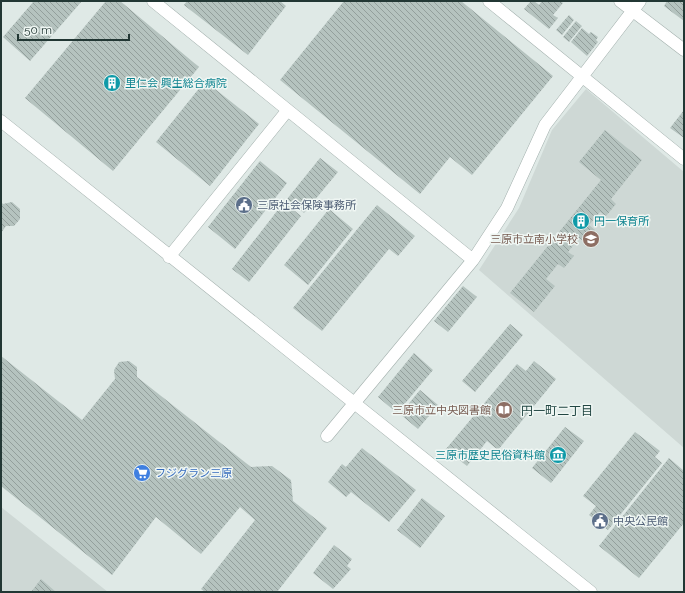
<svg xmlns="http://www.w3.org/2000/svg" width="685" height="593" viewBox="0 0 685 593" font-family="Raleway,'Noto Sans JP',sans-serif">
<defs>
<pattern id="building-back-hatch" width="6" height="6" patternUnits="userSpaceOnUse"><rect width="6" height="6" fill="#b5c3bf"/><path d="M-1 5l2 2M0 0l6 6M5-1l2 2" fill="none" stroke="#939f9c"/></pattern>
</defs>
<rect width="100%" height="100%" fill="#dfe9e6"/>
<!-- built -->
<path fill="#ced8d5" d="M586 89 684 172V448L479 270 519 208 552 130Z
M1 507 108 592H1Z"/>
<!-- building -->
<path fill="url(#building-back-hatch)" d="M34 1H82L30 61 3 37Z
M106 1H120L199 67 113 171 25 98Z
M187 1H280L286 6 248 55 184 5Z
M344 1H461L553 76 472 175 450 157 420 194 280 80Z
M531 1H534L539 5 542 1H560L563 3 553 15 558 18 549 29 524 9Z
M667 1H684V21L664 6Z
M569 15 574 20 562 35 556 30Z
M576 21 582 26 569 42 563 37Z
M582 28 589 34 591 32 598 37 596 40 598 42 587 56 571 42Z
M205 81 259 124 210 186 156 142Z
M684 110V138L670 128Z
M605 130 642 160 611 199 616 204 606 216 600 212 589 225 595 230 585 242 579 238 568 252 574 256 564 268 558 264 546 279 555 286 534 312 510 293 601 180 579 162Z
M320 158 338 172 304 213 287 199Z
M260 161 287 183 235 249 208 227Z
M1 202 3 204 12 202 20 209V219L14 226H6L1 233Z
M284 202 301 216 249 282 232 269Z
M377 205 415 236 398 256 389 249 322 331 293 308Z
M329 209 353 229 308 285 284 265Z
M463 286 477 297 448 332 434 321Z
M510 324 523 335 475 392 462 381Z
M414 353 433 370 397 413 378 397Z
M1 356 82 420 115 379 114 370 119 362 129 361 137 367V377L251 467 272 466 291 480 293 501 327 528 277 592H205L201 589 255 520 240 507 201 554 156 517 112 575 1 486Z
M534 361 556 379 498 450 487 441 467 466 446 449 517 364 526 371Z
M420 390 438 405 418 429 400 414Z
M565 427 584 441 551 483 532 468Z
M635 432 660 451 655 457 662 463 608 530 589 515 596 506 583 496Z
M362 448 416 490 389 522 351 492 346 497 328 482 342 464 346 467Z
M669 458 684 471V523L639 578 599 546Z
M422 498 445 516 420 548 397 530Z
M334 545 352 559 347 566 351 569 333 589 313 573Z
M41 579 56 592H31Z"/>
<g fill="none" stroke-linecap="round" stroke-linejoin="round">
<!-- minor casing -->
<g stroke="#a3b0ad" stroke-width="13">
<path id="minor" d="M153 1 473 260 327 436
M489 1 684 159
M620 1 684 50
M1 121 591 592
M169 257 287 111
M473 260 507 208 545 125 640 1"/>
</g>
<!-- minor -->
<use href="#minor" stroke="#fff" stroke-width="12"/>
</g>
<!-- icons -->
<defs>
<g id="building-disc" transform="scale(0.9)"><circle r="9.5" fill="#0f9aa8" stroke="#eff6f3"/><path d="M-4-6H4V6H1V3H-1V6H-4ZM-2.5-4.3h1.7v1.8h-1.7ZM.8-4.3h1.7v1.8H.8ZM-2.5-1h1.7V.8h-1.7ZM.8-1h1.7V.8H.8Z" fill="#fff"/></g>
<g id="civic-disc" transform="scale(0.9)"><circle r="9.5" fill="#5c6f8a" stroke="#eff6f3"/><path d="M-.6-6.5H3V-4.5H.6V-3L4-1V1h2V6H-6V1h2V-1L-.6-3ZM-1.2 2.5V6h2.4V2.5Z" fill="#fff"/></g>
<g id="school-disc" transform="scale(0.9)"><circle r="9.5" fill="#8d6e63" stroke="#eff6f3"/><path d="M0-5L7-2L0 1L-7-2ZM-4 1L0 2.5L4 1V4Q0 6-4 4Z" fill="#fff"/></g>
<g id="library-disc" transform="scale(0.9)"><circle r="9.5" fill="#8d6e63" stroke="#eff6f3"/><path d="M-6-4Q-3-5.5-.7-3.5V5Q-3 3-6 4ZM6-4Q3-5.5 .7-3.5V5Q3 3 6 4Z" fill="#fff"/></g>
<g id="museum-disc" transform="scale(0.9)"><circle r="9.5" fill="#0f9aa8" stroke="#eff6f3"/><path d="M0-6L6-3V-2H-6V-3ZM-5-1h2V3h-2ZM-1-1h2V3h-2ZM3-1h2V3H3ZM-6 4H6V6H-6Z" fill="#fff"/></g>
<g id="supermarket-disc" transform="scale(0.9)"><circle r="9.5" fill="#3f7fe0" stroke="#eff6f3"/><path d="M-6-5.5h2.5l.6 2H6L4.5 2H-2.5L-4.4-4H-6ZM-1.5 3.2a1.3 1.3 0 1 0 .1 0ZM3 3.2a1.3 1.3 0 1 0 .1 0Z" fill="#fff"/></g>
</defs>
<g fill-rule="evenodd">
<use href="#building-disc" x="112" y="83"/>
<use href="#civic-disc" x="244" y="205"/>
<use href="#building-disc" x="581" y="221"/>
<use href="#school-disc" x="591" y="239"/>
<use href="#library-disc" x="504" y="410"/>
<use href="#museum-disc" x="558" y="455"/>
<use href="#supermarket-disc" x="142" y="473"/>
<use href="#civic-disc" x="600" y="521"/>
</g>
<g text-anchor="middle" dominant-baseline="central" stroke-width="3" stroke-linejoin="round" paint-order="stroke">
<!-- culture labels -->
<g font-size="11" fill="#0d838f" stroke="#eff6f3" text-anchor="start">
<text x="125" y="83">里仁会 興生総合病院</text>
<text x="594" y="221">円一保育所</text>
<text x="545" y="455" text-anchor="end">三原市歴史民俗資料館</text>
</g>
<!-- service labels -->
<g font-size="11" fill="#4e5e75" stroke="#eff6f3" text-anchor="start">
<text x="257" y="205">三原社会保険事務所</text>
<text x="613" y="521">中央公民館</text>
</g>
<!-- education labels -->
<g font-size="11" fill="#785e54" stroke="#eff6f3" text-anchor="end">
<text x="578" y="239">三原市立南小学校</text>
<text x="491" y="410">三原市立中央図書館</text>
</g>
<!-- shop labels -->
<g font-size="11" fill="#366cbe" stroke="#eff6f3" text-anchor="start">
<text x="155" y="473">フジグラン三原</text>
</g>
<!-- neighbourhood labels -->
<g font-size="12" fill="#214642" stroke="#eff6f3">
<text x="557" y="411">円一町二丁目</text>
</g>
</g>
<!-- border -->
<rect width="685" height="593" fill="none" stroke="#223734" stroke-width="4"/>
<!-- scale -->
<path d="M18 34v6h111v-6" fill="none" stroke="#223734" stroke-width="2"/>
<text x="24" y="34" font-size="12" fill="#223734" stroke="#eff6f3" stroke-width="3" paint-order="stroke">50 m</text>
</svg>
